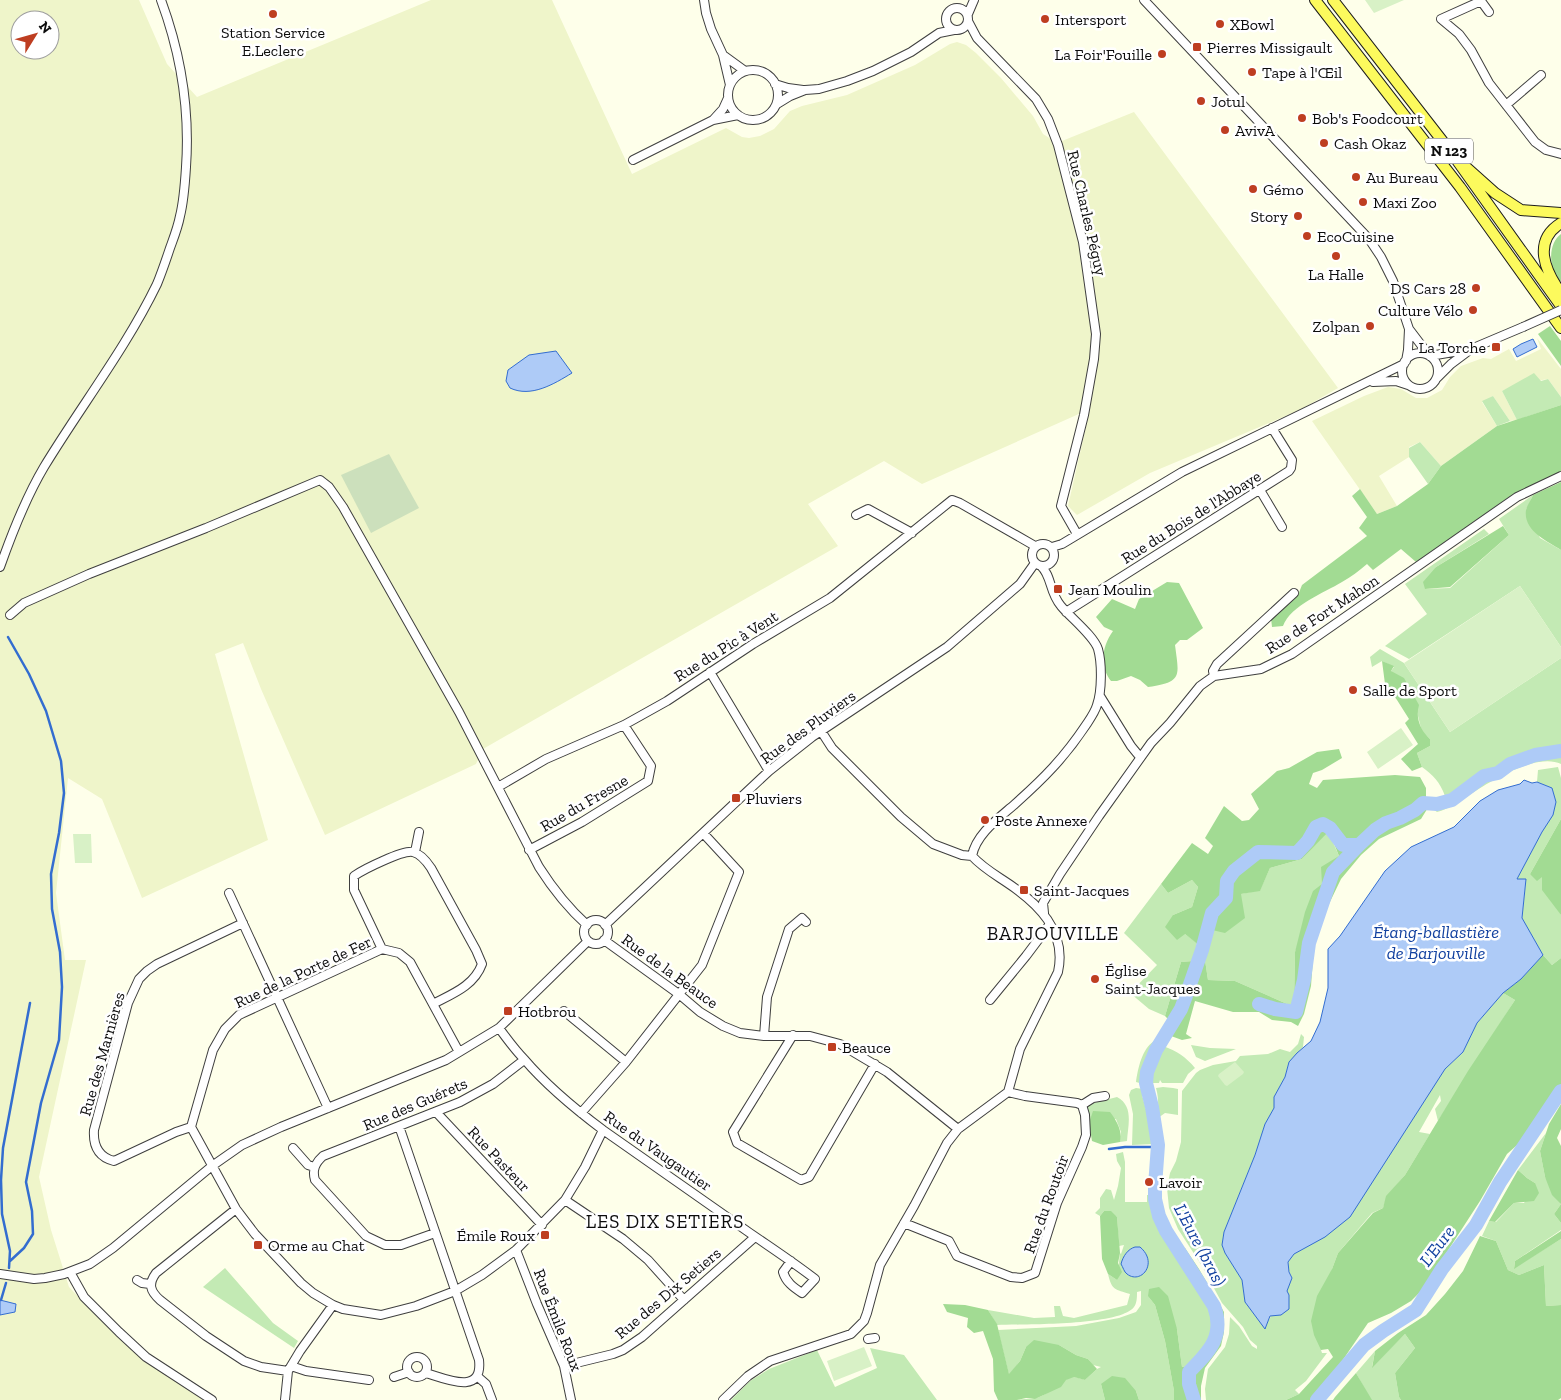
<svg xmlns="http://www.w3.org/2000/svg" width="1561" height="1400" viewBox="0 0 1561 1400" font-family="'Zilla Slab',serif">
<rect width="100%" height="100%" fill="#feffea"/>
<!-- farmland -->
<path fill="#eff5ca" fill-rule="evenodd" d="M0 0H139L167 64 197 97 431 0H552L632 174 726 128 742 137 749 138 760 136 774 129 790 111 802 106 847 95 915 65 950 44 957 42 966 45 976 53 1001 78 1033 116 1043 134 1057 143 1134 112 1338 388 1300 410 1150 473 1077 515 1068 506 1090 409 922 484 884 461 808 504 838 546 483 749 476 764 325 835 261 689 243 643 215 654 268 840 142 898 102 799 68 778 56 893 65 960H86L39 1177 51 1230 69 1287 89 1308 146 1359 206 1400H0ZM20 20H50V50H20Z
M1537 338 1561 369V397L1548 379 1515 385 1502 391 1517 420 1510 421 1493 396 1482 402 1497 426 1441 466 1420 442 1409 447V457L1379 476 1397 506 1377 514 1312 421 1364 396 1388 387 1401 389 1416 398H1427L1442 390 1450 377 1461 366 1483 358 1491 359 1509 349 1516 361 1541 349Z"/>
<!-- green -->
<path fill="#c3eab4" d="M1534 373 1541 381 1548 379 1561 397V405L1517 420 1502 391Z
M1493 396 1510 421 1497 426 1482 401Z
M1420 442 1441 466 1428 484 1409 457V448Z
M1533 495 1526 510 1540 538 1561 550V647L1520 586 1409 659 1385 646 1427 614 1405 584 1484 529 1489 534 1436 567 1425 589 1450 588 1509 535 1499 519Z
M1380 649 1404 663 1450 732 1561 658V764C1536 752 1489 782 1468 796 1458 802 1449 809 1437 812L1433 809 1445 796C1440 782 1433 775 1422 767L1417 753 1430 746V739L1422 732 1417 712 1391 671 1394 667 1382 661 1372 667 1370 657Z
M1558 767 1561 778V819L1530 874 1542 876 1561 915V958L1552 965 1543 955 1522 919 1526 880 1517 879 1542 832 1553 814 1556 802 1552 788 1537 782 1538 770Z
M1328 831 1339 856 1322 884 1295 952 1294 1007 1235 981 1208 980 1205 960 1212 930 1241 894 1260 890 1270 868 1302 859Z
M1192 880 1198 887 1192 907 1173 915 1185 934 1197 943 1194 961 1181 962 1165 1016 1149 1009 1130 993 1157 965 1124 933 1161 884 1168 893Z
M1503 993 1515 1000 1438 1121 1435 1109 1441 1101 1440 1095 1419 1132 1430 1134 1405 1175 1387 1196 1383 1208 1372 1213 1338 1253 1332 1269 1321 1350 1322 1353H1327L1306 1381 1295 1390 1299 1394 1286 1400H1206L1205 1389 1208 1369 1225 1347 1229 1334 1230 1317 1239 1326 1252 1346 1257 1349V1346L1250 1340 1243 1327 1222 1303 1202 1266 1178 1229 1169 1208 1167 1188 1170 1173 1176 1161 1181 1142 1182 1091 1196 1073 1200 1070 1213 1065 1236 1061 1240 1056 1268 1054 1280 1049 1290 1052 1298 1044 1301 1034 1304 1037 1303 1047 1289 1062 1285 1077 1274 1097V1108L1265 1124 1255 1155 1224 1232 1222 1245 1225 1253 1242 1280 1245 1302 1265 1328C1272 1311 1285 1296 1292 1278 1283 1260 1291 1255 1306 1246L1445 1069 1463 1052 1477 1023Z
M1154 1041H1157C1149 1055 1141 1067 1143 1084L1136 1082C1138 1068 1142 1049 1154 1041Z
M1191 1045 1210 1048 1236 1049 1205 1061 1196 1057Z
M1163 1046C1177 1051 1186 1057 1195 1068L1188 1074 1183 1083H1162L1160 1080 1159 1083H1150V1075Z
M1163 1087 1173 1088 1178 1089V1115L1165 1113 1158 1118C1158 1108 1159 1098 1156 1088Z
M1136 1088 1143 1089 1142 1095 1152 1131 1153 1144 1132 1145 1133 1114 1129 1095 1131 1090Z
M1117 1097C1134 1106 1128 1125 1127 1141L1120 1142 1121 1132 1116 1119 1089 1123 1086 1105Z
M1546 1133 1540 1151 1545 1177 1561 1204 1554 1214 1561 1223V1230L1515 1261 1514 1268 1561 1239V1305L1546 1306 1544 1265 1519 1275 1508 1270 1496 1241 1482 1236 1489 1221 1496 1222 1514 1203H1524L1535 1183 1527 1178 1518 1170Z
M1123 1152 1125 1162V1202H1147V1195H1151L1156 1218 1165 1237 1214 1314 1215 1324 1212 1335 1208 1344 1203 1352 1191 1366 1182 1367 1177 1329 1148 1296 1155 1305 1165 1341 1174 1391V1400H1139L1136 1391 1101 1384 1105 1400H1017C1024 1398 1031 1400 1037 1398 1049 1394 1063 1378 1073 1377 1077 1377 1082 1379 1085 1380L1097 1369 1101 1367 1093 1365 1088 1359 1076 1355 1059 1345 1026 1347 1020 1361 1009 1375 998 1330 1076 1326 1119 1318 1136 1312 1141 1305V1291L1137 1292C1137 1297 1137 1303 1134 1307 1120 1326 1023 1324 997 1325L988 1310 1034 1318 1055 1317 1054 1306H1060L1063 1316 1074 1318 1127 1305 1130 1294C1115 1289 1112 1291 1108 1274L1117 1280 1120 1253 1121 1254 1124 1245 1119 1246 1117 1217 1104 1211 1100 1216 1095 1213 1100 1208V1198L1106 1189 1111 1190 1114 1200 1118 1186 1121 1168 1117 1161 1116 1154Z
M225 1268 273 1323 298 1341 294 1348 203 1287Z
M1405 1334 1415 1348 1395 1373 1399 1397 1401 1400H1371L1356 1373 1375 1351 1372 1367Z
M870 1348 904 1355 937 1400H731L750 1381 769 1369 817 1350 835 1387 877 1368Z"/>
<!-- forest -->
<path fill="#a2db93" d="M1561 234V282C1559 279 1555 276 1554 272 1549 260 1550 242 1561 234Z
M1550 326 1561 341V366L1538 334Z
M1561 405V473L1512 495 1416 562 1401 549 1373 570 1367 564C1359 571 1351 577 1342 582 1324 593 1291 605 1283 626L1272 627 1271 618 1298 595 1302 585 1367 536 1359 528 1367 517 1352 496 1360 489 1377 514 1397 506 1428 484 1441 466 1497 426Z
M1561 482V550C1547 541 1523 531 1526 510 1527 505 1531 500 1533 495Z
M1503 526 1509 535 1450 587 1425 589 1423 582 1436 567Z
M1167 582 1179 583 1203 628 1187 640H1180L1175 645C1179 676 1183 682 1148 687L1140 680 1131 676 1117 681H1111C1099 666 1102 646 1113 631L1104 627 1096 617 1112 599 1135 609 1139 599Z
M1382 661 1394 666 1391 671 1404 678 1419 705C1415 718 1421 731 1430 739V746L1417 753 1422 767 1412 771 1401 759 1418 744 1405 723 1409 719 1397 700 1385 684Z
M1339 749 1342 758 1322 770 1313 773 1309 784 1317 788 1323 780 1395 775 1420 777 1426 788V798L1416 804 1429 806 1421 819 1379 839 1361 855 1341 879 1327 908 1314 945 1311 986 1304 1014 1298 1026 1291 1022 1272 1020 1259 1012H1233L1195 1001 1186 1034 1192 1038 1182 1040 1171 1036 1174 1025 1165 1016 1181 962 1205 960 1208 980 1235 981 1294 1007 1295 952 1305 912 1313 891 1322 884 1321 867 1339 856 1329 831 1302 859 1270 868 1260 891 1241 894 1245 918 1225 933 1212 930 1209 944 1200 946 1185 934 1177 940 1165 927 1173 915 1192 907 1198 887 1192 880 1168 893 1161 884 1192 843 1208 854 1213 846 1205 838 1224 806 1242 821 1249 820 1259 809 1251 794 1277 771 1289 768 1317 752Z
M1561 819V915L1542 890V877L1537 881 1530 874Z
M1543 955 1552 965 1561 958V1084L1556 1093 1525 1138 1507 1154 1480 1201 1423 1289 1411 1301 1391 1313 1368 1323 1336 1370 1311 1400H1286L1299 1394 1333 1357 1328 1349 1321 1350 1314 1335 1311 1321 1317 1296 1332 1269 1338 1253 1373 1213 1383 1208 1386 1196 1405 1175 1468 1071 1515 1000 1503 993 1521 979Z
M1561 1104V1129L1557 1138 1561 1146V1223L1554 1214 1561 1204 1552 1195 1545 1177 1540 1151 1549 1124Z
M1093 1111 1110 1112C1116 1120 1123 1131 1120 1142L1103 1145 1092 1141 1089 1123Z
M1518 1170 1527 1178 1535 1183 1539 1193 1534 1201 1514 1203 1495 1222 1489 1221Z
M1104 1211H1111L1117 1217 1120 1253 1118 1263 1122 1272 1117 1280 1108 1274 1102 1259 1100 1216Z
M1561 1231V1239L1514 1269 1515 1261Z
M1480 1236 1496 1241 1508 1270 1519 1275 1544 1265 1546 1306 1561 1305V1398L1558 1400H1401L1399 1397 1395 1373 1415 1348 1405 1334 1372 1368 1375 1351 1398 1333 1426 1315 1445 1294 1463 1271Z
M1185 1248 1199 1269 1224 1312V1332L1221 1346 1205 1368 1201 1386V1400H1195L1191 1384V1373C1211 1351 1225 1338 1216 1306L1181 1250Z
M1159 1287 1168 1296 1177 1329 1182 1367 1191 1366C1186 1378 1188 1387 1192 1400H1174V1391L1165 1341 1155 1305 1148 1296 1149 1289Z
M943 1304 965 1305 988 1310 997 1324 1009 1374 1020 1361 1026 1347 1034 1340 1059 1345 1076 1355 1088 1359 1097 1369 1085 1380 1074 1377 1066 1380 1061 1387 1035 1399 1026 1398 1017 1400H998L994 1391 993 1359 983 1331 974 1333 967 1327 968 1318 947 1312Z
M1356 1373 1372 1400H1333L1335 1397Z
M1112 1376 1125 1378 1136 1391 1139 1400H1105L1101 1384Z"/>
<!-- cemetery -->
<path fill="#cce0bc" d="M389 454 419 508 371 533 341 475Z"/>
<!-- pitch -->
<path fill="#d8f1c6" d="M1365 0H1404L1374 13Z
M1520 586 1561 647V658L1450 732 1404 663Z
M1401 728 1413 745 1378 769 1367 752Z
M73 834H91L92 863H75Z
M1235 1062 1244 1072 1243 1074 1227 1086 1225 1085 1218 1076 1219 1074Z
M864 1347 872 1366 834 1381 827 1361Z"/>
<!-- water -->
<path fill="#aecbf7" stroke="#336dd0" d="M1533 339 1537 347 1517 357 1513 349 1521 344Z
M556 351 572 373C554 384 531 398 510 388L506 381 508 370 529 355Z
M1524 780 1532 783 1537 782 1552 788 1556 802 1553 815 1542 832 1517 879H1526L1522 918 1543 955 1521 979 1503 993 1477 1023 1463 1052 1445 1069 1350 1217 1325 1237 1294 1254 1288 1262 1289 1272 1292 1278 1287 1291 1289 1295V1309L1281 1315 1270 1316 1265 1329 1245 1302 1242 1280 1225 1253 1222 1245 1224 1232 1255 1155 1265 1124 1274 1108V1097L1285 1077 1289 1062 1297 1053 1311 1041 1320 1022 1328 988V949L1340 936 1385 871 1411 847 1454 827 1480 801 1498 790 1520 784Z
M1135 1247H1140C1159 1263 1141 1285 1127 1274 1124 1272 1123 1267 1121 1264 1123 1256 1128 1249 1135 1247Z
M0 1300 16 1304 15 1312 0 1315Z"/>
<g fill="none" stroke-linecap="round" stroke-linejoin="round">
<!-- stream -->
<path stroke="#336dd0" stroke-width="2.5" d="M8 637 29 674 46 711 61 761 64 793 59 833 51 874 52 909 60 952 62 987 59 1040 41 1103 26 1182 32 1211 33 1234 24 1248 10 1261
M1109 1149 1125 1147H1158
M9 1268 10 1251 2 1214 1 1180 3 1148 30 1003
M1 1300 6 1283"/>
<!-- river -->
<path stroke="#aecbf7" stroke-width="14" d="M1259 1004 1275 1009 1296 1012 1304 980 1309 943 1333 872 1359 845
M1194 1400 1189 1384V1372C1209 1352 1225 1336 1214 1306L1166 1231 1159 1216 1155 1199V1186L1158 1145 1152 1107 1146 1083 1147 1072 1156 1050 1181 1009 1187 993 1202 950 1212 913 1226 898 1227 881 1234 871 1258 852 1297 853 1308 841 1316 827 1323 824 1330 828 1343 845H1359L1375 830 1386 823 1400 818 1415 810 1423 803 1437 804 1452 800 1484 776 1498 773 1510 764 1535 755 1561 751
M1317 1400 1364 1345 1383 1331 1416 1310 1442 1269 1476 1225 1500 1182 1561 1091"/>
<!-- minor casing -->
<g stroke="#3f3f3f" stroke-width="10">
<path id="minor" d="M704 0 706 13 711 29 723 55 730 85
M1144 0 1369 239 1381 257 1393 281 1409 329 1428 354
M946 19a11 11 0 1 1 22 0a11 11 0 1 1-22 0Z
M1489 12 1481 1 1441 19 1459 34 1471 50 1489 83 1535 142 1546 150 1561 154
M968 14 974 0
M968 21 977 38 1036 99 1048 119 1058 145 1083 242 1096 334 1094 359 1084 415 1061 506 1077 534
M723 55 745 71
M728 95a25 25 0 1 1 50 0a25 25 0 1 1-50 0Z
M775 84 788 88 803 90
M777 104 790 96 805 90 819 89 847 81 873 71 911 52 939 33 954 30
M1506 105 1541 75
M713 120 723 109 728 98
M633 160 713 120 738 115
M1402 371a18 18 0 1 1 36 0a18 18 0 1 1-36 0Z
M1430 356 1471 349 1523 327
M1406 361 1408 350 1409 329
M1437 378 1451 364 1471 349
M1373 382 1396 381 1408 385
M1260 490 1282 527
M856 515 868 509 912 533
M1032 555a11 11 0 1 1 22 0a11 11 0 1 1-22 0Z
M1052 547 1062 544 1182 472 1404 364
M0 567C12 533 25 499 44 467 81 406 126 348 157 284 162 272 166 260 170 248 174 237 178 227 180 216 184 200 185 183 186 167 190 109 181 54 161 0
M1066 612 1289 471 1291 468 1292 460 1272 428
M10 615 24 603 89 574 206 528 320 480 329 487 343 507 459 712 539 867C553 889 567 907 587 925
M710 672 769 771
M1214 676 1213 671 1217 664 1294 593
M1100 696 1131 746 1140 757
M498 787 546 759 624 725 667 701 753 644 830 598 952 500 960 503 1035 546
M529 850 582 822 648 781 651 766 624 725
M415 852 419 832
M972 856C976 834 999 818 1015 804 1044 778 1064 758 1086 725 1090 719 1095 712 1097 705 1102 691 1102 663 1098 649 1094 636 1070 617 1061 606 1049 592 1052 576 1041 566
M229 893 328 1108
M1044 913 1043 903 1060 874 1099 816 1151 743 1170 723 1200 686 1214 676 1261 669 1292 654 1517 497 1561 476
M584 932a12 12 0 1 1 24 0a12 12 0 1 1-24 0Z
M605 925 769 771 812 737 947 647 1020 584 1035 563
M604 940 680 995 700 1012 723 1026 740 1033 764 1036H810L840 1044 887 1072 958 1129
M382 949 354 890V876C364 869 403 850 413 852 421 854 427 862 431 868L476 950 482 964C474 986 452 994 433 1004
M990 1000 1026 956 1050 924
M564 1011 626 1062
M499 1028C507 1039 515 1050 524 1059 547 1086 575 1109 603 1130 651 1164 699 1197 747 1231 770 1247 793 1262 815 1279L802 1293C793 1287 786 1282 783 1272L791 1261
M793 1035 733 1132 737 1143 801 1180 809 1177 875 1064
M764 1036 767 997 789 929 802 918 806 922
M459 1052 410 962 399 953 382 949 239 1015 225 1029 213 1050 191 1127 236 1209 255 1234 301 1283 313 1293 333 1305 343 1309 381 1315 416 1306 455 1291 482 1275 516 1250 565 1200 585 1167 603 1130
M1008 1092 1025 1096 1077 1103 1082 1105 1093 1098 1105 1096
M436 1112 542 1225
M581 1113 626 1062 702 965 739 872 703 833
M399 1126 479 1360C483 1396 446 1379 426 1373
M191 1127 176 1132 114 1161C98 1157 93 1145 94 1130L128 1003 139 979 147 971 157 964 243 923
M293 1148 308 1165 314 1167
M565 1200 623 1239 648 1260 684 1300
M236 1209 156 1273C148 1284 150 1291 160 1300L206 1336 244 1361 261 1367 288 1371
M904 1223 949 1241 957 1256 1011 1277 1022 1278 1035 1273 1057 1203 1082 1147 1086 1135 1085 1115 1082 1105
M435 1233 401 1245H385L366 1236 315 1180C312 1170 315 1163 323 1156L460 1102 493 1084 524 1060
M516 1250 537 1304 564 1366 571 1400
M70 1272 84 1297 119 1332 146 1357 212 1400
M0 1274 34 1279 45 1278 64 1274 90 1264 113 1248 212 1166 242 1145 281 1127 446 1060 499 1028 588 941
M137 1280 142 1283 150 1284
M868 1339 875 1338
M407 1367a10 10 0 1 1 20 0a10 10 0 1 1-20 0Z
M291 1366 306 1371 369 1380
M564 1366 613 1354 623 1350 642 1337 755 1237
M394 1377 409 1372
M478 1377 486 1384 492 1400
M285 1400 288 1371 300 1351 333 1305
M723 1400 748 1376 770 1361 851 1334 864 1321 867 1313 880 1265 914 1206 947 1143 958 1129 1008 1092 1020 1049 1058 972C1067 931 1038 903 1006 882 994 874 982 867 972 856L962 855 933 844 901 817 832 748 821 731"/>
</g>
<!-- major casing -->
<g stroke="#1d1d1d" stroke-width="12">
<path id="major" d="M1315 0 1460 187 1561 328
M1333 0 1451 152 1561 306
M1467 168 1495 193 1521 210 1561 213
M1561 223C1532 241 1545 271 1561 293"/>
</g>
<!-- minor -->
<use href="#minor" stroke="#fff" stroke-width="8"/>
<!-- major -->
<use href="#major" stroke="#fcfa5d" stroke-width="10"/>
<!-- minor-bridge casing -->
<g stroke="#3f3f3f" stroke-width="10" stroke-linecap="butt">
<path id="minor-bridge" d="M1523 327 1561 310"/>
</g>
<!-- minor-bridge -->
<use href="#minor-bridge" stroke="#fff" stroke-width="8"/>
</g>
<!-- markers -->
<g fill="#be3e21" stroke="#fff" stroke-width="2">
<circle cx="273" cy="14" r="5"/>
<circle cx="1045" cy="19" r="5"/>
<circle cx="1220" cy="24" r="5"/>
<rect x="1192" y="42" width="10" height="10" rx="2.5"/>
<circle cx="1162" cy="54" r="5"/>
<circle cx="1252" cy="72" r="5"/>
<circle cx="1201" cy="101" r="5"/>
<circle cx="1302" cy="118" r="5"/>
<circle cx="1225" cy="130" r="5"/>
<circle cx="1324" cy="143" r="5"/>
<circle cx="1356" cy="177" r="5"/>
<circle cx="1253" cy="189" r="5"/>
<circle cx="1363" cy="202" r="5"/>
<circle cx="1298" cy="216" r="5"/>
<circle cx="1307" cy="236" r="5"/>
<circle cx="1336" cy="256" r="5"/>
<circle cx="1476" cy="288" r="5"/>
<circle cx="1473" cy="310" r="5"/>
<circle cx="1370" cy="326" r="5"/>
<rect x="1491" y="342" width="10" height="10" rx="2.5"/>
<rect x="1053" y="584" width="10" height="10" rx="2.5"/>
<circle cx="1353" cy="690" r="5"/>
<rect x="731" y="793" width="10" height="10" rx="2.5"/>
<circle cx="985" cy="820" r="5"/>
<rect x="1019" y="885" width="10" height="10" rx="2.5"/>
<circle cx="1095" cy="979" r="5"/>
<rect x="503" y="1006" width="10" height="10" rx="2.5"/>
<rect x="827" y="1042" width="10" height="10" rx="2.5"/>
<circle cx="1149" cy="1182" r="5"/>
<rect x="540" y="1230" width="10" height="10" rx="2.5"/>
<rect x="253" y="1240" width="10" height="10" rx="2.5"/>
</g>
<g text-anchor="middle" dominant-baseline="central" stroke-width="5" stroke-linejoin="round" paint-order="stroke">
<!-- shield labels -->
<rect fill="#fff" stroke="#555" stroke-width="1" x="1425" y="138.5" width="48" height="25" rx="4"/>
<g font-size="15" font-weight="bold" fill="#0c0c0c">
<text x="1449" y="151">N 123</text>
</g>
<!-- poi labels -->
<g font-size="16" fill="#0c0c0c" stroke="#fff" text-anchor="start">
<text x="1055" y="19">Intersport</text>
<text x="1230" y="24">XBowl</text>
<text x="273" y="32" text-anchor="middle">Station Service<tspan x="273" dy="18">E.Leclerc</tspan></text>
<text x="1207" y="47">Pierres Missigault</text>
<text x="1152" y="54" text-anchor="end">La Foir'Fouille</text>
<text x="1262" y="72">Tape à l'Œil</text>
<text x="1211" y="101">Jotul</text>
<text x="1312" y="118">Bob's Foodcourt</text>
<text x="1235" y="130">AvivA</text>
<text x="1334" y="143">Cash Okaz</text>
<text x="1366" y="177">Au Bureau</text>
<text x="1263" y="189">Gémo</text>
<text x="1373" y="202">Maxi Zoo</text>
<text x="1288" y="216" text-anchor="end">Story</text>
<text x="1317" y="236">EcoCuisine</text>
<text x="1336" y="274" text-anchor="middle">La Halle</text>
<text x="1466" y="288" text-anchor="end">DS Cars 28</text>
<text x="1463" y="310" text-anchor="end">Culture Vélo</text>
<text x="1360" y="326" text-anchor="end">Zolpan</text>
<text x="1486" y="347" text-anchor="end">La Torche</text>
<text x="1068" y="589">Jean Moulin</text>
<text x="1363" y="690">Salle de Sport</text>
<text x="746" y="798">Pluviers</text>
<text x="995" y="820">Poste Annexe</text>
<text x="1034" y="890">Saint-Jacques</text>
<text x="1105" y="970">Église<tspan x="1105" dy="18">Saint-Jacques</tspan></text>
<text x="518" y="1011">Hotbrou</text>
<text x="842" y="1047">Beauce</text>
<text x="1159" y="1182">Lavoir</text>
<text x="535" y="1235" text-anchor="end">Émile Roux</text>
<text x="268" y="1245">Orme au Chat</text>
</g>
<!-- street labels -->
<g font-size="16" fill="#0c0c0c" stroke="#fff">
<text transform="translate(1087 213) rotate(77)">Rue Charles Péguy</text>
<text transform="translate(1191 517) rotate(-32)">Rue du Bois de l'Abbaye</text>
<text transform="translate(1322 614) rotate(-33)">Rue de Fort Mahon</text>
<text transform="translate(726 646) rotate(-32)">Rue du Pic à Vent</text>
<text transform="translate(808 727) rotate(-36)">Rue des Pluviers</text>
<text transform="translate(584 803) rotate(-30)">Rue du Fresne</text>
<text transform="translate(670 971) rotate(36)">Rue de la Beauce</text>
<text transform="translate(303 972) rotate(-25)">Rue de la Porte de Fer</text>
<text transform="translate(102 1054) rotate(-74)">Rue des Marnières</text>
<text transform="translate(415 1104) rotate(-23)">Rue des Guérets</text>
<text transform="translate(658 1151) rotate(35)">Rue du Vaugautier</text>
<text transform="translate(499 1159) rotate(47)">Rue Pasteur</text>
<text transform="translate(1046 1204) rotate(-70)">Rue du Routoir</text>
<text transform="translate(668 1293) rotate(-40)">Rue des Dix Setiers</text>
<text transform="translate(558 1320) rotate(69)">Rue Émile Roux</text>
</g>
<!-- water labels -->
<g font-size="18" font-style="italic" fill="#1342a0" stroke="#fff">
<text x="1436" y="932">Étang-ballastière<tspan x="1436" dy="21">de Barjouville</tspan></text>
<text transform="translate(1200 1245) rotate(62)">L'Eure (bras)</text>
<text transform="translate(1437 1246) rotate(-53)">L'Eure</text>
</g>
<!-- quarter labels -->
<g font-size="19" letter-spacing="1" fill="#0c0c0c" stroke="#fff">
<text x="1053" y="933">BARJOUVILLE</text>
<text x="665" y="1221">LES DIX SETIERS</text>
</g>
</g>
<!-- north arrow -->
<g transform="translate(35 35) rotate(53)"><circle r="24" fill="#ffffff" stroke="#9e9e9e"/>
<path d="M0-4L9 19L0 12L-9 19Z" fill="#be3e21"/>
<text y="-8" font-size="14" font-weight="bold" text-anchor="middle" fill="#0c0c0c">N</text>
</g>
</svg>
